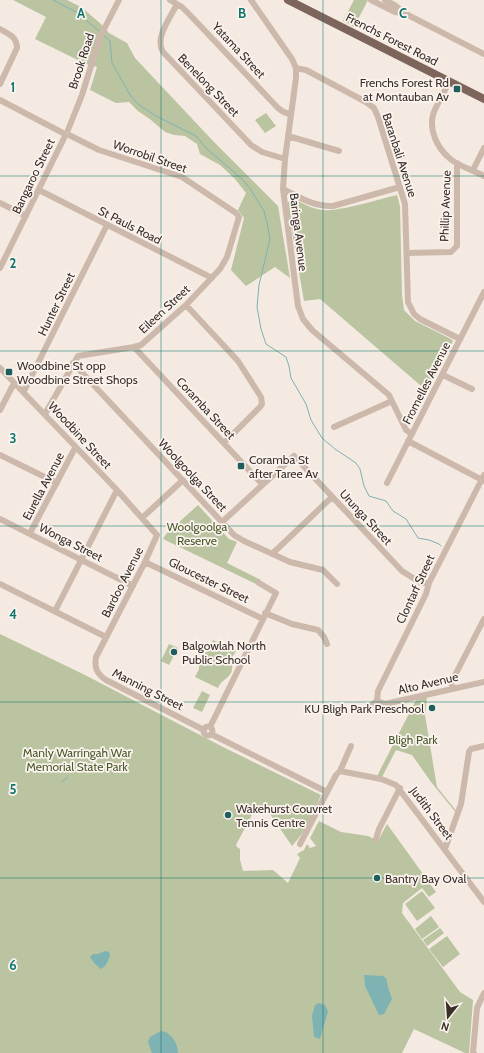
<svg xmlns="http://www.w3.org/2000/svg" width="484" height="1053" viewBox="0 0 484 1053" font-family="Cabin,sans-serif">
<rect width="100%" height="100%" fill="#f4eae1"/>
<!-- green -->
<path fill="#bac4a0" d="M13 0H67L81 7 100 23 109 33 127 43 135 58 214 142 278 206 290 278 275 267 246 286 231 270 244 218 238 210 246 193 235 179 220 165 200 154 197 144 185 136 174 135 165 132 151 120 138 111 129 102 116 103 90 90 97 67 86 64 35 39 46 17Z
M354 0H368L354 27 343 21Z
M266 113 276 126 265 133 255 120Z
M397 195 400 206 402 295 404 310 415 321 451 339 453 341 427 391 320 299 304 301 287 203 293 199C303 203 312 209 323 210 339 212 379 199 397 195Z
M198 505 229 539 237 542 227 563 261 580 258 585 163 539 166 534Z
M0 634 85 675 223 747 321 795C314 813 305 832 292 846L266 808 257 805 236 845 237 847 240 849V860L243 871 273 870 288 883 300 858 297 854 304 850 307 844 310 848 316 846 310 838 319 821 341 832 368 836 378 841 387 824 436 892 429 897 422 888 403 903 402 913 460 992 473 1000 469 1053H465L414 1029 402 1053H0Z
M213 640 236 651C234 654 232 657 232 660 232 665 233 668 231 673 227 680 222 679 218 688L195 677 199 669V663L201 657 208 650Z
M169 644 178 648 169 665 161 661Z
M202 691 210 695 202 712 193 708Z
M427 697 425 715 437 787 458 813 457 814 431 782 412 755 396 750 381 779 376 778 417 698Z
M422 891 435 908 417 921 405 904Z
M431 916 439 927 422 939 415 929Z
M440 928 444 933 427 946 423 940Z
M447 936 460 954 443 967 429 949Z"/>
<!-- water -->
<path fill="#7fb2b2" d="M105 951 109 952 110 956 106 965 101 969 95 964 90 957 93 954H98Z
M364 975 383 976 386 978 388 987 392 999 384 1014 379 1015 365 986Z
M319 1003 325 1005 328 1011 320 1039 314 1037 312 1016 315 1005Z
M161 1031C171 1032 178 1043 178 1053H152L148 1042 150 1037Z"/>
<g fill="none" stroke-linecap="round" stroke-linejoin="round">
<!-- stream -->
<path stroke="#7fb2b2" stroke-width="1" d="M53 0 76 12 99 31
M103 35 110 41 112 63 130 95 139 105 156 116 196 136 206 148 243 180 251 190 264 211 267 223 270 239 259 285 257 307 261 329 266 344 286 357 289 366 291 378 306 404 311 420 322 438 335 449 356 463 360 469 364 486 369 496 386 501 393 511 406 519 418 538 429 540 439 544 441 546
M62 782 68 777"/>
<!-- minor -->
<path stroke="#cdb9ac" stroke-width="6" d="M170 0 182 7 190 15 278 108 282 111 291 115
M251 0 292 59 296 68V78L285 159 283 189 298 306 303 319 312 330 389 395 406 430 412 434
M371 0 395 12 406 14
M385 0 396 6 406 14 484 54
M177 4C171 17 154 38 163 52L251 145 262 152 285 159
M0 29C9 34 17 37 17 48L0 84
M296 68 306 70 366 102 374 108 378 117 405 204 408 302 414 314 420 319 460 339
M448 81C446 94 436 103 433 115 429 130 437 147 448 157 457 166 473 170 484 176
M0 100 63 133
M68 130 82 95 100 37 119 0
M288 136 339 151
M473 170 484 148
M283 189C299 197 314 207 333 206L400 187
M39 190 212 278
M0 203 26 216
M407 253 451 252 457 246V163
M0 268 65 136
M186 305 238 361 261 397 262 404 260 407 224 443
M134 347 262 484
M73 363 234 535 244 541 290 562 323 570 337 584
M0 368 117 490 157 535 145 562 96 657C94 668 97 674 106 680L204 730
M443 375 472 389
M24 391 107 225
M0 410 12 387 16 384
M45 414 78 356 134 347 141 345 186 305 220 269 227 257 239 217 236 213 182 177 99 150 69 135
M334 427 392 401
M408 441 484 481
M0 455 57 483
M387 483 484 292
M142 518 183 480
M0 519 133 586
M222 522 294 456 402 571 421 583H429
M30 533 75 448
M272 554 332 497
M145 562 263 619
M0 584 106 637
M55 611 117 490
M265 613 292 624 318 630 324 637 327 644
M453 688 451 683 484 619
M377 701 378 691 426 594 429 583 484 475
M377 701 385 704 484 682
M366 709 377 701
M203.5 731a4.5 4.5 0 1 1 9 0a4.5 4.5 0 1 1-9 0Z
M210 727 276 593 259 583
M211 734 327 792
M340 771 381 779 396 785 484 902
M376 839 379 829 400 788
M300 844 336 775 340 771 351 746
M445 849 461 804 469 752 471 749 484 746
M474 1053 473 1052 477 1008 484 993"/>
<!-- major -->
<path stroke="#7d655c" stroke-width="8" d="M288 0 484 99"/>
</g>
<!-- grid -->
<path fill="none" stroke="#0f766e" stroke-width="1" stroke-opacity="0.55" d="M161 0V1053M323 0V1053M0 176H484M0 351H484M0 526H484M0 702H484M0 878H484"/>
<!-- markers -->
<g fill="#1f5e5e" stroke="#fbf4ee" stroke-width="1.5">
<rect x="453" y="85" width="8" height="8" rx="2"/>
<rect x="5" y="368" width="8" height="8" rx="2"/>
<rect x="237" y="462" width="8" height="8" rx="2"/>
<circle cx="174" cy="652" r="4"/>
<circle cx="432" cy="708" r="4"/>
<circle cx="228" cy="815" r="4"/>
<circle cx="377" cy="878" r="4"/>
</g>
<g text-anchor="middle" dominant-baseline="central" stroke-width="3.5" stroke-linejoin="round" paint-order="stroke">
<!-- street labels -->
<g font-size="12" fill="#3b2f2b" stroke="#fbf4ee">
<text transform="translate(392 39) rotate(27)">Frenchs Forest Road</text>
<text transform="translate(239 50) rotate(47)">Yatama Street</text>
<text transform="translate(81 61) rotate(-72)">Brook Road</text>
<text transform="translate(209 85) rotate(46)">Benelong Street</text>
<text transform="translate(400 155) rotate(72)">Baranbali Avenue</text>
<text transform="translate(150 156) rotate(19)">Worrobil Street</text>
<text transform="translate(33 176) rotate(-64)">Bangaroo Street</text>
<text transform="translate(445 206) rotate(-88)">Phillip Avenue</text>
<text transform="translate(130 225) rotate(27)">St Pauls Road</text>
<text transform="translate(299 232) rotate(83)">Baringa Avenue</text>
<text transform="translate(56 304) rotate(-64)">Hunter Street</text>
<text transform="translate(164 309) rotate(-43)">Eileen Street</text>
<text transform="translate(426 383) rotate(-63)">Fromelles Avenue</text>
<text transform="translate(206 408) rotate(47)">Coramba Street</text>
<text transform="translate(80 435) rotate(47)">Woodbine Street</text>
<text transform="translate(193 475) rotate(47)">Woolgoolga Street</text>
<text transform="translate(43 486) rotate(-62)">Eurella Avenue</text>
<text transform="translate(366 517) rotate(47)">Urunga Street</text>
<text transform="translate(71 542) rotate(27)">Wonga Street</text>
<text transform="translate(209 580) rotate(26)">Gloucester Street</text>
<text transform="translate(122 582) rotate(-63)">Bardoo Avenue</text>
<text transform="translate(415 589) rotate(-65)">Clontarf Street</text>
<text transform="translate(428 683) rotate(-13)">Alto Avenue</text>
<text transform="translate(148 689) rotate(27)">Manning Street</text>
<text transform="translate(432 813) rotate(53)">Judith Street</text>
</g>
<!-- poi labels -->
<g font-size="12" fill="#3b2f2b" stroke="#fbf4ee" text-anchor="start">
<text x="449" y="82" text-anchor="end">Frenchs Forest Rd<tspan x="449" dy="14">at Montauban Av</tspan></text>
<text x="17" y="365">Woodbine St opp<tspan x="17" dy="14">Woodbine Street Shops</tspan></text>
<text x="249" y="459">Coramba St<tspan x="249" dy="14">after Taree Av</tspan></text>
<text x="182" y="645">Balgowlah North<tspan x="182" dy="14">Public School</tspan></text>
<text x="424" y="708" text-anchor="end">KU Bligh Park Preschool</text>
<text x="236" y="808">Wakehurst Couvret<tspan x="236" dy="14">Tennis Centre</tspan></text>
<text x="385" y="878">Bantry Bay Oval</text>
</g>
<!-- park labels -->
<g font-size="12" fill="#4c5a2e" stroke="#fbf4ee">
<text x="197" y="526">Woolgoolga<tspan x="197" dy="14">Reserve</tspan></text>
<text x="413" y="739">Bligh Park</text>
<text x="77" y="752">Manly Warringah War<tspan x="77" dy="14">Memorial State Park</tspan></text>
</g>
</g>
<g font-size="13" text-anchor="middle" font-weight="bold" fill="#0f766e" stroke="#fbf4ee" stroke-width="3.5" stroke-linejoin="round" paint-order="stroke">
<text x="81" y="18">A</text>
<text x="242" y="18">B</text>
<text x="403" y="18">C</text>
<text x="13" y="92">1</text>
<text x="13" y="268">2</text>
<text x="13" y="443">3</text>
<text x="13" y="619">4</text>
<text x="13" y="794">5</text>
<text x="13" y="970">6</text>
</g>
<!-- north arrow -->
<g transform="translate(448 1017) rotate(197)" stroke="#fbf4ee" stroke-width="3" paint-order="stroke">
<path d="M0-3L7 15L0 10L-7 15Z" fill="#3b2f2b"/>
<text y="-6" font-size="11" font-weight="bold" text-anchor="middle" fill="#3b2f2b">N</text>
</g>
</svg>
